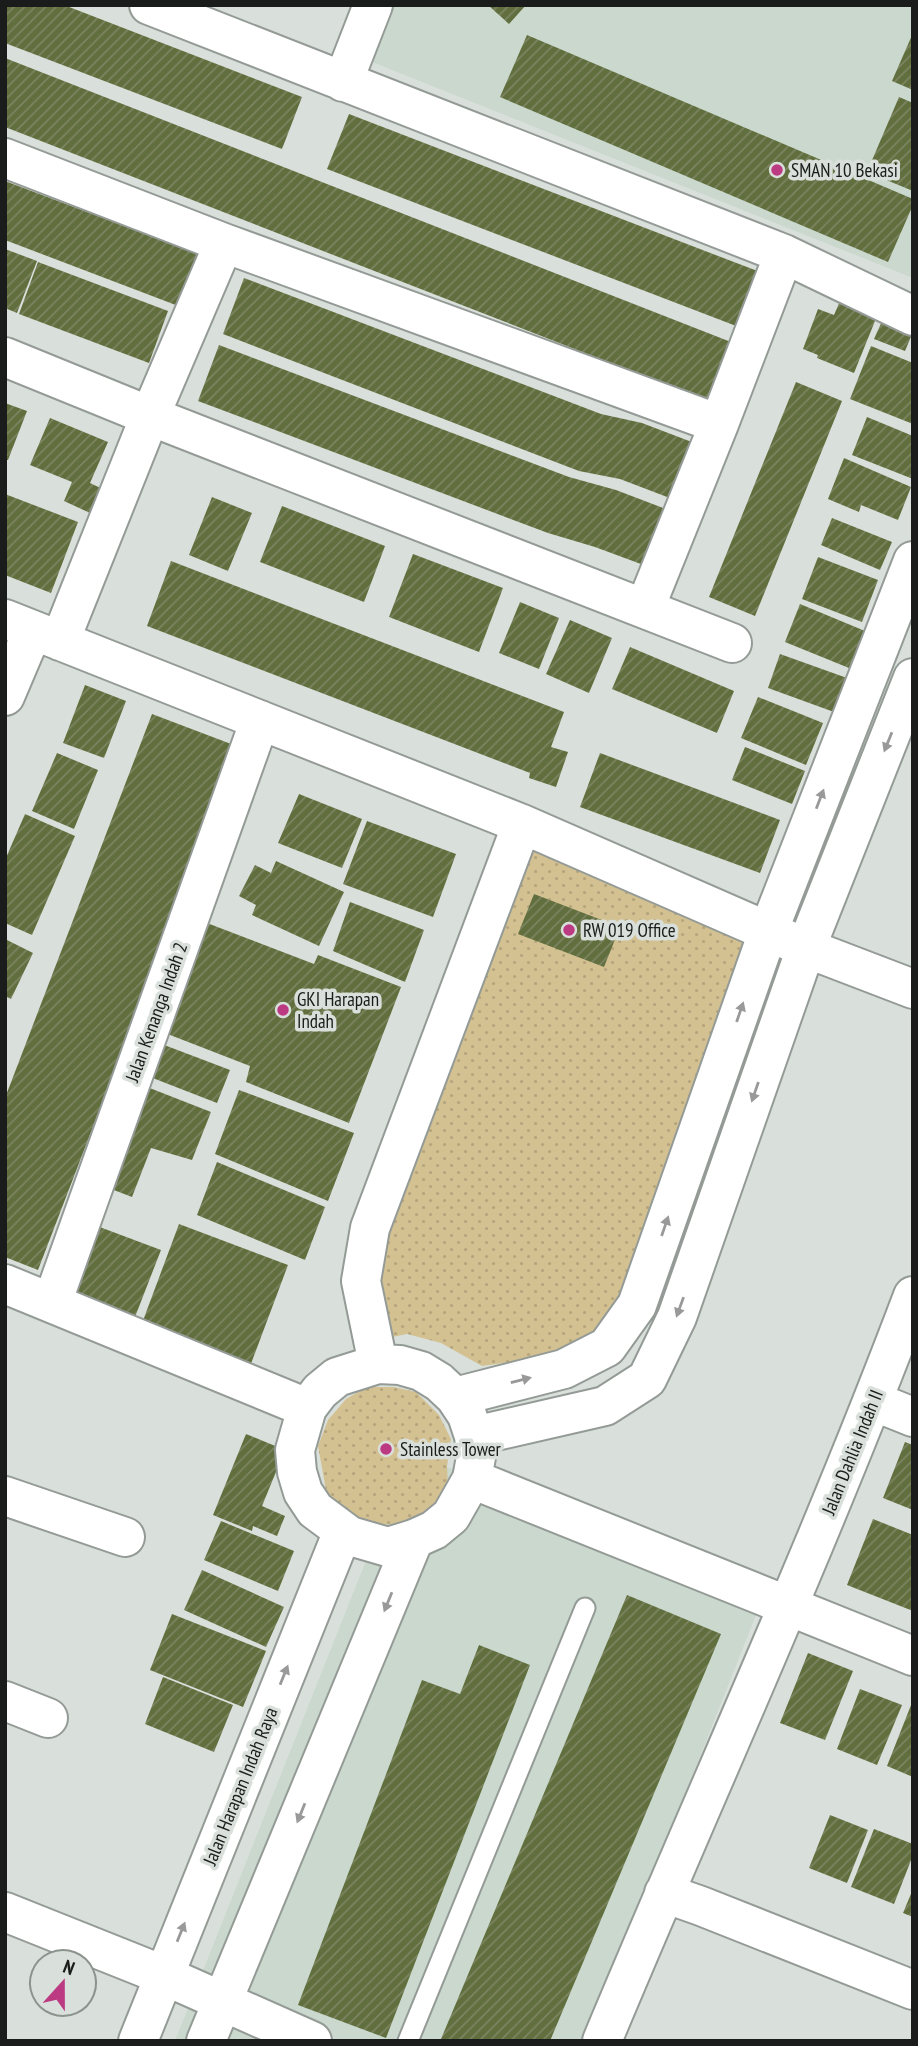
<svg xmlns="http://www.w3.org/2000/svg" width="918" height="2046" viewBox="0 0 918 2046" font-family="'PT Sans Narrow',sans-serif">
<defs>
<pattern id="park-dots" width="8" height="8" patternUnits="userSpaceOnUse" patternTransform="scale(1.75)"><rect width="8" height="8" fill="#d4c192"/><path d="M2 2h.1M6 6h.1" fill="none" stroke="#b5a57d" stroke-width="1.8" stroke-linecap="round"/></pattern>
<pattern id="building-hatch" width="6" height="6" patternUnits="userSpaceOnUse" patternTransform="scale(1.75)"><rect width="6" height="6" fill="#616e3d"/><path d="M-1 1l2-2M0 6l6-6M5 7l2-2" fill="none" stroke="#7c8562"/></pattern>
</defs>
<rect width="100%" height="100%" fill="#d9e0db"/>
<!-- built -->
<path fill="#cad8cd" d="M393 5H913V278L372 62Z
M410 1450 758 1610 587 2041H175Z"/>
<!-- park -->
<path fill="url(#park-dots)" d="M532 843 755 932 609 1321 581 1349 530 1359 482 1366 441 1343 407 1334 392 1337 378 1288 380 1233Z
M367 1387H394L416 1392 439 1415 451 1439 447 1467 448 1487 430 1508 411 1522 381 1525 351 1516 328 1501 318 1446 328 1420 346 1399Z"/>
<!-- building -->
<path fill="url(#building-hatch)" d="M5 5H64L302 97 282 149 5 43Z
M488 5H526L509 24Z
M913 33V90L892 81Z
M527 35 913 199V205L888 262 500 97Z
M5 58 736 344 713 403 5 127Z
M899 97 913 103V191L867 172Z
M349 114 765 274 744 329 327 169Z
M5 181 201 255 181 307 5 240Z
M5 249 37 261 17 313 5 308Z
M38 262 168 311 149 363 19 314Z
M244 278 601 414 642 423 697 444 675 500 620 479 579 471 223 334Z
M840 301 877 316 854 373 817 358 818 355 803 349 818 309 834 315Z
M883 319 913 332 905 351 874 339Z
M219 345 569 477 616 490 671 511 649 567 595 547 548 533 198 401Z
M871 346 913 363V424L850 399Z
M796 382 842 401 755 616 709 597Z
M5 403 27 411 8 460H5Z
M867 417 913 436V479L852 455Z
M50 418 108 442 90 483 113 494 103 519 64 501 72 482 30 465Z
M844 458 911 487 898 520 861 505 859 512 828 499Z
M5 494 78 522 51 593 5 575Z
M212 497 252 513 228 571 189 555Z
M282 506 385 546 364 602 260 562Z
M832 518 892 542 880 570 821 545Z
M413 554 503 588 479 652 389 617Z
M818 557 878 580 862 622 802 599Z
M171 561 564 712 551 747 568 752 556 787 529 778 530 773 147 626Z
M520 602 559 618 539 669 499 653Z
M800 604 865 631 849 668 785 642Z
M570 620 612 638 589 693 546 674Z
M630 647 734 691 717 733 612 689Z
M780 654 847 678 834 712 768 688Z
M85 685 126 701 104 758 63 743Z
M758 697 823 723 806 765 741 738Z
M152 714 239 747 38 1270 5 1257V1098Z
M745 747 805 771 792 804 732 780Z
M57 753 98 770 74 829 32 811Z
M600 753 780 820 760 873 580 807Z
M299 794 362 819 342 868 278 843Z
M25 814 75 836 32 935 5 923V860Z
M367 821 456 854 433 917 343 884Z
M276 861 344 892 319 946 252 915 256 905 239 896 255 865 271 873Z
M534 894 620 927 604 967 518 934Z
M350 902 424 930 405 982 333 951Z
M207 923 314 964 318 955 401 987 349 1123 246 1082 250 1066 165 1033Z
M5 939 33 953 11 999 5 996Z
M159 1043 230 1070 217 1103 145 1075Z
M142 1085 211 1112 192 1160 151 1148 132 1197 106 1187Z
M239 1090 354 1133 328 1201 215 1154Z
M217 1162 325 1207 305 1260 197 1215Z
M89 1223 161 1250 135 1317 64 1290Z
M179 1224 288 1265 249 1369 141 1326Z
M246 1434 285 1450 262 1506 285 1516 277 1536 253 1526 252 1531 213 1515Z
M905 1442 913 1445V1510L883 1498Z
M873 1519 913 1535V1611L847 1585Z
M221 1521 294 1551 278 1591 204 1560Z
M202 1570 284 1607 266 1647 184 1610Z
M627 1595 721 1634 550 2041H445L441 2039Z
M172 1614 266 1651 243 1707 150 1670Z
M479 1645 530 1665 386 2038 298 2005 422 1680 460 1694Z
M808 1653 853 1671 825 1740 780 1723Z
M163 1677 233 1705 214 1752 145 1724Z
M860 1689 902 1705 877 1765 837 1749Z
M913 1700V1777L887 1766Z
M830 1815 868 1830 847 1883 809 1868Z
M874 1829 913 1844V1855L894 1904 851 1887Z
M913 1889V1917L903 1913Z"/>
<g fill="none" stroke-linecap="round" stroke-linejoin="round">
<!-- lane casing -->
<g stroke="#949b96" stroke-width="23">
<path id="lane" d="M408 2041 585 1608"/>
</g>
<!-- street casing -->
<g stroke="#949b96" stroke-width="42">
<path id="street" d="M149 5 784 254 913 316
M343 82 373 5
M5 158 224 243 719 424
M5 357 150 416 732 643
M645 608 719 424 784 254
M5 619 522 824 806 948 913 989
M60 641 150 416 224 243
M5 696 33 630
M5 1284 307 1408
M52 1303 260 720
M378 1364 361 1281 370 1228 522 824
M378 1364 400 1365 421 1371 439 1382 455 1397 467 1415 474 1436 476 1457 472 1479 451 1516 434 1530 414 1539 388 1547 350 1536 315 1510 303 1492 297 1472 295 1450 307 1408 320 1391 337 1377Z
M455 1397 564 1369 607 1347 637 1305 768 932 913 561
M873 1401 913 1417
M474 1436 605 1406 647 1379 677 1317 806 948 913 678
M472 1479 913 1656
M5 1496 125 1537
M5 1701 48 1718
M664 1893 701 1906 913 1990
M5 1912 163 1975 312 2041
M138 2041 343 1531
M206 2041 414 1539
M602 2041C706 1792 818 1548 913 1296"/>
</g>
<!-- lane -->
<use href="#lane" stroke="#fff" stroke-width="19"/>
<!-- street -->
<use href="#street" stroke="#fff" stroke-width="38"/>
</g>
<!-- one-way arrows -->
<defs><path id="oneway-solid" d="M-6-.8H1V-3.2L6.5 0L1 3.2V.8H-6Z" transform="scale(1.75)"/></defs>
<g fill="#989998">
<use href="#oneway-solid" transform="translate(888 742) rotate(112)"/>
<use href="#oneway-solid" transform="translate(820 799) rotate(-69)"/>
<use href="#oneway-solid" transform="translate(740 1012) rotate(-71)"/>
<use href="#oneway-solid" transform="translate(755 1092) rotate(109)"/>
<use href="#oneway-solid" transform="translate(665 1226) rotate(-71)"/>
<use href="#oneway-solid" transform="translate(680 1307) rotate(110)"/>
<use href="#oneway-solid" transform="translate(521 1380) rotate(-14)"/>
<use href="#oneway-solid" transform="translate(388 1602) rotate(112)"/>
<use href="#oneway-solid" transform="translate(284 1675) rotate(-68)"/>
<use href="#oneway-solid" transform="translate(301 1813) rotate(112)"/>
<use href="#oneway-solid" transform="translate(181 1932) rotate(-68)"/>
</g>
<!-- markers -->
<g fill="#bc3a82" stroke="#d9e0db" stroke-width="2.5">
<circle cx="777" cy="170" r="7"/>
<circle cx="569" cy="930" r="7"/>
<circle cx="283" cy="1010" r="7"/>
<circle cx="386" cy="1449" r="7"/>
</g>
<g text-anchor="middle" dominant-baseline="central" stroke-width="7" stroke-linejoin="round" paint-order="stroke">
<!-- poi labels -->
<g font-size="19" fill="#191c1a" stroke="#d9e0db" text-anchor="start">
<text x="791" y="170">SMAN 10 Bekasi</text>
<text x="583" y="930">RW 019 Office</text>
<text x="297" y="999">GKI Harapan<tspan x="297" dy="22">Indah</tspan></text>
<text x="400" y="1449">Stainless Tower</text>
</g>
<!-- street labels -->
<g font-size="19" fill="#191c1a" stroke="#d9e0db">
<text transform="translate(156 1012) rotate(-70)">Jalan Kenanga Indah 2</text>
<text transform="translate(852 1452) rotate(-68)">Jalan Dahlia Indah II</text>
<text transform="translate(240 1786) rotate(-68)">Jalan Harapan Indah Raya</text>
</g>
</g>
<!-- border -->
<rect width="918" height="2046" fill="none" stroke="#191c1a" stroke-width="14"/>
<!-- north arrow -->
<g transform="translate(63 1983) rotate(21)"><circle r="33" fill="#d9e0db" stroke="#8c928e" stroke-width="2"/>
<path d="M0-5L12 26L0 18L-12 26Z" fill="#bc3a82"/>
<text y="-10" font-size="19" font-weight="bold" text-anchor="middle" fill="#191c1a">N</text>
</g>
</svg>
